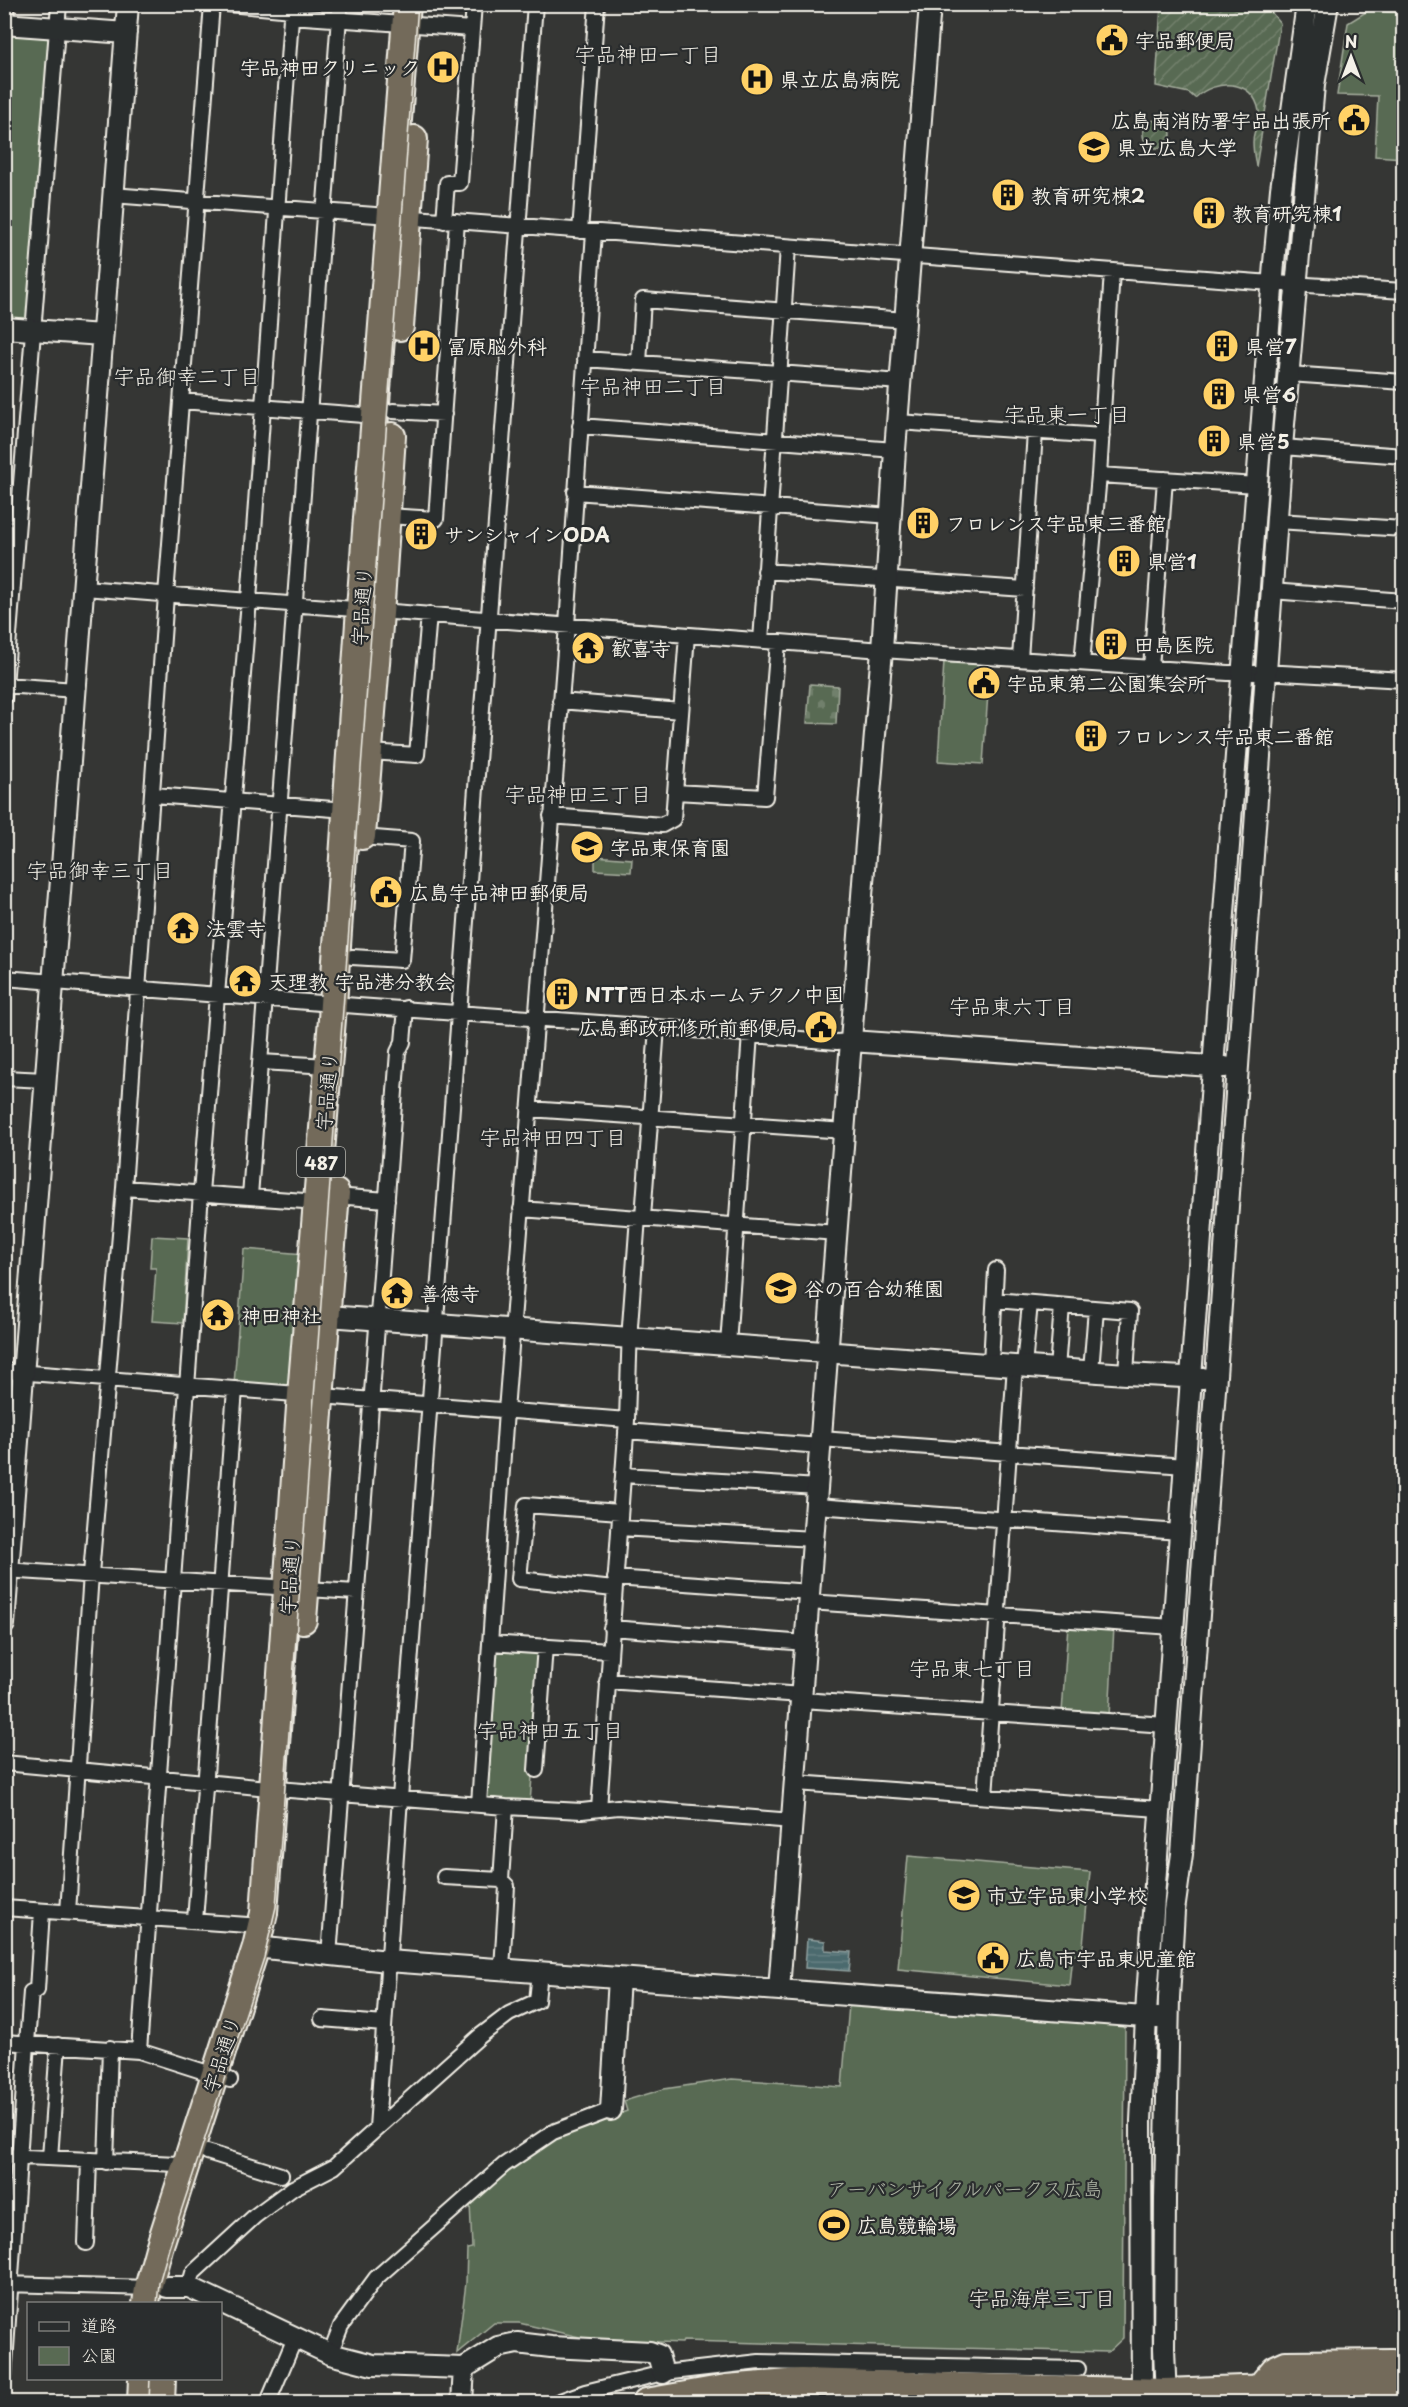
<svg xmlns="http://www.w3.org/2000/svg" width="1408" height="2407" viewBox="0 0 1408 2407" font-family="'Playpen Sans','Klee One',sans-serif">
<defs>
<pattern id="cemetery-stones" width="16" height="16" patternUnits="userSpaceOnUse" patternTransform="scale(1.5)"><rect width="16" height="16" fill="#596a53"/><path d="M2 7V4a2 2 0 0 1 4 0v3zM10 15v-3a2 2 0 0 1 4 0v3z" fill="#71806c"/></pattern>
<pattern id="garden-furrows" width="10" height="10" patternUnits="userSpaceOnUse" patternTransform="scale(1.5)"><rect width="10" height="10" fill="#596a53"/><path d="M-1 1l2-2M0 10L10 0M9 11l2-2" fill="none" stroke="#71806c"/></pattern>
<pattern id="water-rules" width="6" height="5" patternUnits="userSpaceOnUse" patternTransform="scale(1.5)"><rect width="6" height="5" fill="#4c6a6e"/><path d="M0 2.5h6" fill="none" stroke="#668083"/></pattern>
</defs>
<rect width="100%" height="100%" fill="#353634"/>
<filter id="ink" filterUnits="userSpaceOnUse"><feTurbulence type="fractalNoise" baseFrequency=".0167" numOctaves="2"/><feDisplacementMap in="SourceGraphic" scale="12" xChannelSelector="R" yChannelSelector="G"/><feConvolveMatrix kernelMatrix="1 2 1 2 8 2 1 2 1" color-interpolation-filters="sRGB"/></filter>
<g filter="url(#ink)">
<!-- green -->
<path fill="#596a53" stroke="#a6ae9e" stroke-width="1.5" d="M1369 10 1403 13V158L1375 156 1378 96 1337 95 1348 23Z
M4 35 49 38 52 43 31 316 27 320 5 318Z
M944 661 990 665 983 764 938 761Z
M595 856 632 859 631 872 595 870Z
M152 1236 188 1238 183 1323 152 1321 156 1268H150Z
M244 1249 304 1254 290 1388 234 1385Z
M1068 1624 1114 1627 1109 1716 1062 1713Z
M499 1649 533 1651 541 1658 530 1803 488 1800 483 1794 494 1653Z
M908 1856 1090 1872 1082 1956 1072 1955 1069 1985 898 1969Z
M849 2005 1125 2026 1123 2338 1108 2352 683 2341 682 2343 588 2339 519 2323H494L457 2353 466 2283 467 2249 472 2248 470 2202 542 2143 627 2111 624 2101 664 2089 732 2079 842 2087Z"/>
<!-- cemetery -->
<path fill="url(#cemetery-stones)" stroke="#a6ae9e" stroke-width="1.5" d="M810 684 838 686 836 724 807 723Z"/>
<!-- garden -->
<path fill="url(#garden-furrows)" stroke="#a6ae9e" stroke-width="1.5" d="M1241 4 1266 6 1280 23 1256 167C1255 158 1251 144 1254 134 1256 126 1260 120 1259 111 1253 78 1215 79 1195 98L1189 93 1156 86 1161 5Z
M1143 134a14 14 0 1 1 28 0a14 14 0 1 1-28 0Z"/>
<!-- water -->
<path fill="url(#water-rules)" stroke="#8fa09f" stroke-width="1.5" d="M807 1939 825 1941V1950L851 1952 849 1971 805 1968Z"/>
<g fill="none" stroke-linecap="round" stroke-linejoin="round">
<!-- street casing -->
<g stroke="#f4f1e8" stroke-width="18">
<path id="street" d="M228 4 292 10
M291 16 472 29
M5 24 7 4
M112 195 1258 282 1404 291
M444 221 447 183H460L474 4
M580 231 597 4
M585 359 901 382
M639 363 643 300 906 320
M1289 374 1404 382
M181 401 376 416
M393 411 444 414
M898 422 1102 436
M580 426 895 450
M1282 447 1404 456
M1099 475 1257 485
M575 492 891 516
M387 516 436 519 457 221
M1277 521 1404 529
M765 571 1025 589
M84 588 882 650 1228 673H1282L1404 680
M1271 591 1404 601
M761 641 788 247
M1020 659 1035 432
M1082 663 1099 475 1112 271
M1151 668 1165 479
M4 685 76 690
M4 698 59 4
M560 701 681 711
M369 752 417 755 429 614
M675 792 765 797 778 642
M154 795 346 810
M551 816 662 825 673 819 687 635
M352 957 402 960 412 841 362 837
M4 978 358 1006 657 1027 837 1042 851 1041
M261 1062 328 1066
M4 1078 45 1080
M529 1109 845 1131
M124 1188 318 1202
M250 1196 340 4
M335 1196 387 1200
M521 1209 837 1233
M643 1217 657 1027
M995 1300 1130 1311 1126 1374
M728 1345 750 1034
M991 1363 996 1270
M1024 1366 1030 1303
M1057 1369 1062 1306
M4 1371 627 1420
M1091 1371 1096 1309
M626 1431 821 1446
M821 1439 1185 1466
M623 1475 818 1487
M816 1506 1180 1532
M619 1528 814 1539
M4 1570 356 1592
M615 1578 810 1592
M614 1589 519 1579 526 1505 620 1512
M809 1602 1173 1627
M611 1628 806 1643
M490 1643 609 1651
M607 1681 802 1695
M802 1700 1166 1725
M4 1763 290 1790 506 1807 582 1811 618 1807 793 1821
M536 1770 545 1646
M796 1783 1159 1809
M985 1796 1015 1365
M479 1804 506 1411 567 625 594 232
M599 1809 627 1420 630 1326 638 1217
M444 1877 501 1880
M4 1908 262 1926
M68 1912 91 1574 124 1188 166 595 212 4
M195 1921 235 1389
M329 1956 398 1052 403 1042 406 1008
M502 1969 507 1886 501 1880 506 1807
M322 2019 384 2024
M4 2042 139 2051 230 2080
M139 2051 201 1193 249 600 292 4
M377 2128 400 1798 535 4
M207 2152 281 2175
M4 2156 177 2164 185 2167
M50 2158 58 2045
M106 2162 110 2048
M86 2243 89 2161
M4 2284 152 2288
M189 2287 193 2273 255 2216 293 2188 334 2167 480 2036 509 2014 537 2001 540 1972
M330 2354 341 2326 376 2278 504 2165 553 2132 611 2110
M4 2378 27 2043 31 1992 37 1990 42 1911
M268 2402 295 2338
M557 2402 585 2392 663 2373 759 2362 1078 2369"/>
</g>
<!-- secondary casing -->
<g stroke="#f4f1e8" stroke-width="24">
<path id="secondary" d="M4 24 126 33
M4 328 102 335
M851 1041 1225 1067
M314 1315 1126 1374 1203 1378
M4 1624 128 4
M256 1947 388 1961 1158 2018
M779 1990 866 843 882 650 895 450 930 4
M611 2110 619 1978
M167 2287H189L330 2354 373 2365 464 2368 498 2347 517 2343 551 2347 650 2352 658 2355 663 2373
M462 2402 464 2368
M1142 2402 1141 2121 1147 1997 1226 885 1274 263 1281 189 1307 4
M1166 2402 1164 2348 1165 2199 1169 1998 1174 1911 1182 1854 1282 447 1314 85 1328 4"/>
</g>
<!-- highway casing -->
<g stroke="#f4f1e8" stroke-width="30">
<path id="highway" d="M400 327 414 139
M362 836 381 601 392 436
M303 1620 336 1193
M146 2304 148 2288 159 2248 256 1947 264 1913 300 1407 332 1019 360 608 407 4
M1258 2389 1275 2369 1286 2364 1392 2363
M141 2402 142 2378
M161 2402 162 2378
M646 2402 726 2388 801 2382 1165 2392 1318 2386 1404 2377
M1380 2402 1404 2398"/>
</g>
<!-- street -->
<use href="#street" stroke="#2a2d2e" stroke-width="14"/>
<!-- secondary -->
<use href="#secondary" stroke="#2a2d2e" stroke-width="20"/>
<!-- highway -->
<use href="#highway" stroke="#736b5a" stroke-width="26"/>
<!-- tram -->
<path stroke="#f4f1e8" stroke-width="1.5" d="M157 2304 159 2283 169 2248 264 1958 276 1907 418 4
M149 2402 150 2378"/>
</g>
</g>
<!-- icons -->
<defs>
<g id="civic-disc" transform="scale(1.725)"><circle r="9.5" fill="#ffd166" stroke="#2a2d2e"/><path d="M-.6-6.5H3V-4.5H.6V-3L4-1V1h2V6H-6V1h2V-1L-.6-3ZM-1.2 2.5V6h2.4V2.5Z" fill="#111"/></g>
<g id="hospital-disc" transform="scale(1.725)"><circle r="9.5" fill="#ffd166" stroke="#2a2d2e"/><path d="M-5-5h3v3.5h4V-5h3V5h-3V1.5h-4V5h-3Z" fill="#111"/></g>
<g id="university-disc" transform="scale(1.725)"><circle r="9.5" fill="#ffd166" stroke="#2a2d2e"/><path d="M0-5L7-2L0 1L-7-2ZM-4 1L0 2.5L4 1V4Q0 6-4 4Z" fill="#111"/></g>
<g id="building-disc" transform="scale(1.725)"><circle r="9.5" fill="#ffd166" stroke="#2a2d2e"/><path d="M-4-6H4V6H1V3H-1V6H-4ZM-2.5-4.3h1.7v1.8h-1.7ZM.8-4.3h1.7v1.8H.8ZM-2.5-1h1.7V.8h-1.7ZM.8-1h1.7V.8H.8Z" fill="#111"/></g>
<g id="temple-disc" transform="scale(1.725)"><circle r="9.5" fill="#ffd166" stroke="#2a2d2e"/><path d="M0-6L5-2H3V0L6.5 2.5H4V6H1.5V3h-3V6H-4V2.5H-6.5L-3 0V-2H-5Z" fill="#111"/></g>
<g id="school-disc" transform="scale(1.725)"><circle r="9.5" fill="#ffd166" stroke="#2a2d2e"/><path d="M0-5L7-2L0 1L-7-2ZM-4 1L0 2.5L4 1V4Q0 6-4 4Z" fill="#111"/></g>
<g id="stadium-disc" transform="scale(1.725)"><circle r="9.5" fill="#ffd166" stroke="#2a2d2e"/><path d="M0-5a6.5 5 0 1 0 0 10a6.5 5 0 1 0 0-10ZM-3.5-1.8h7v3.6h-7Z" fill="#111"/></g>
</defs>
<g fill-rule="evenodd">
<use href="#civic-disc" x="1112" y="40"/>
<use href="#hospital-disc" x="443" y="67"/>
<use href="#hospital-disc" x="757" y="79"/>
<use href="#civic-disc" x="1354" y="120"/>
<use href="#university-disc" x="1094" y="147"/>
<use href="#building-disc" x="1008" y="195"/>
<use href="#building-disc" x="1209" y="213"/>
<use href="#hospital-disc" x="424" y="346"/>
<use href="#building-disc" x="1222" y="346"/>
<use href="#building-disc" x="1219" y="394"/>
<use href="#building-disc" x="1214" y="441"/>
<use href="#building-disc" x="923" y="523"/>
<use href="#building-disc" x="421" y="534"/>
<use href="#building-disc" x="1124" y="561"/>
<use href="#building-disc" x="1111" y="644"/>
<use href="#temple-disc" x="588" y="648"/>
<use href="#civic-disc" x="984" y="683"/>
<use href="#building-disc" x="1091" y="736"/>
<use href="#school-disc" x="587" y="847"/>
<use href="#civic-disc" x="386" y="892"/>
<use href="#temple-disc" x="183" y="928"/>
<use href="#temple-disc" x="245" y="981"/>
<use href="#building-disc" x="562" y="994"/>
<use href="#civic-disc" x="821" y="1027"/>
<use href="#school-disc" x="781" y="1288"/>
<use href="#temple-disc" x="397" y="1293"/>
<use href="#temple-disc" x="218" y="1315"/>
<use href="#school-disc" x="964" y="1895"/>
<use href="#civic-disc" x="993" y="1958"/>
<use href="#stadium-disc" x="834" y="2225"/>
</g>
<g text-anchor="middle" dominant-baseline="central" stroke-width="4.5" stroke-linejoin="round" paint-order="stroke">
<!-- shield labels -->
<rect fill="#2a2d2e" stroke="#b7b6b0" stroke-width="1.5" x="297" y="1147" width="48" height="30" rx="4.5"/>
<g font-size="18" font-weight="bold" fill="#f4f1e8">
<text x="321" y="1162">487</text>
</g>
<!-- poi labels -->
<g font-size="20" font-weight="bold" fill="#f4f1e8" stroke="#2a2d2e" text-anchor="start">
<text x="1135" y="40">宇品郵便局</text>
<text x="420" y="67" text-anchor="end">宇品神田クリニック</text>
<text x="780" y="79">県立広島病院</text>
<text x="1331" y="120" text-anchor="end">広島南消防署宇品出張所</text>
<text x="1117" y="147">県立広島大学</text>
<text x="1031" y="195">教育研究棟2</text>
<text x="1232" y="213">教育研究棟1</text>
<text x="447" y="346">冨原脳外科</text>
<text x="1245" y="346">県営7</text>
<text x="1242" y="394">県営6</text>
<text x="1237" y="441">県営5</text>
<text x="946" y="523">フロレンス宇品東三番館</text>
<text x="444" y="534">サンシャインODA</text>
<text x="1147" y="561">県営1</text>
<text x="1134" y="644">田島医院</text>
<text x="611" y="648">歓喜寺</text>
<text x="1007" y="683">宇品東第二公園集会所</text>
<text x="1114" y="736">フロレンス宇品東二番館</text>
<text x="610" y="847">字品東保育園</text>
<text x="409" y="892">広島宇品神田郵便局</text>
<text x="206" y="928">法雲寺</text>
<text x="268" y="981">天理教 宇品港分教会</text>
<text x="585" y="994">NTT西日本ホームテクノ中国</text>
<text x="798" y="1027" text-anchor="end">広島郵政研修所前郵便局</text>
<text x="804" y="1288">谷の百合幼稚園</text>
<text x="420" y="1293">善徳寺</text>
<text x="241" y="1315">神田神社</text>
<text x="987" y="1895">市立宇品東小学校</text>
<text x="1016" y="1958">広島市宇品東児童館</text>
<text x="857" y="2225">広島競輪場</text>
</g>
<!-- street labels -->
<g font-size="20" fill="#f4f1e8" stroke="#2a2d2e">
<text transform="translate(361 606) rotate(-86)">宇品通り</text>
<text transform="translate(326 1091) rotate(-85)">宇品通り</text>
<text transform="translate(289 1575) rotate(-86)">宇品通り</text>
<text transform="translate(221 2054) rotate(-72)">宇品通り</text>
</g>
<!-- park labels -->
<g font-size="20" fill="#aeb4a5" stroke="#2a2d2e">
<text x="965" y="2188">アーバンサイクルパークス広島</text>
</g>
<!-- neighbourhood labels -->
<g font-size="21" fill="#f4f1e8" stroke="#2a2d2e">
<text x="648" y="53">宇品神田一丁目</text>
<text x="187" y="375">宇品御幸二丁目</text>
<text x="653" y="385">宇品神田二丁目</text>
<text x="1067" y="413">宇品東一丁目</text>
<text x="578" y="793">宇品神田三丁目</text>
<text x="100" y="869">宇品御幸三丁目</text>
<text x="1012" y="1005">宇品東六丁目</text>
<text x="553" y="1136">宇品神田四丁目</text>
<text x="972" y="1667">宇品東七丁目</text>
<text x="550" y="1729">宇品神田五丁目</text>
<text x="1042" y="2297">宇品海岸三丁目</text>
</g>
</g>
<!-- margin -->
<rect width="1408" height="2407" fill="none" stroke="#2a2d2e" stroke-width="24"/>
<rect x="12" y="12" width="1384" height="2383" fill="none" stroke="#f4f1e8" stroke-width="2" filter="url(#ink)"/>
<!-- legend -->
<rect x="27" y="2302" width="195" height="78" fill="#2a2d2e" stroke="#7b7b78" stroke-width="1.5"/>
<rect x="39" y="2322" width="30" height="9" fill="#2a2d2e" stroke="#7b7b78" stroke-width="1.5"/>
<text x="81" y="2332" font-size="18" fill="#f4f1e8">道路</text>
<rect x="39" y="2347" width="30" height="18" fill="#596a53" stroke="#7b7b78" stroke-width="1.5"/>
<text x="81" y="2362" font-size="18" fill="#f4f1e8">公園</text>
<!-- north arrow -->
<g transform="translate(1351 57)" stroke="#2a2d2e" stroke-width="4.5" paint-order="stroke">
<path d="M0-4.5L10 22L0 15L-10 22Z" fill="#f4f1e8"/>
<text y="-9" font-size="16" font-weight="bold" text-anchor="middle" fill="#f4f1e8">N</text>
</g>
</svg>
